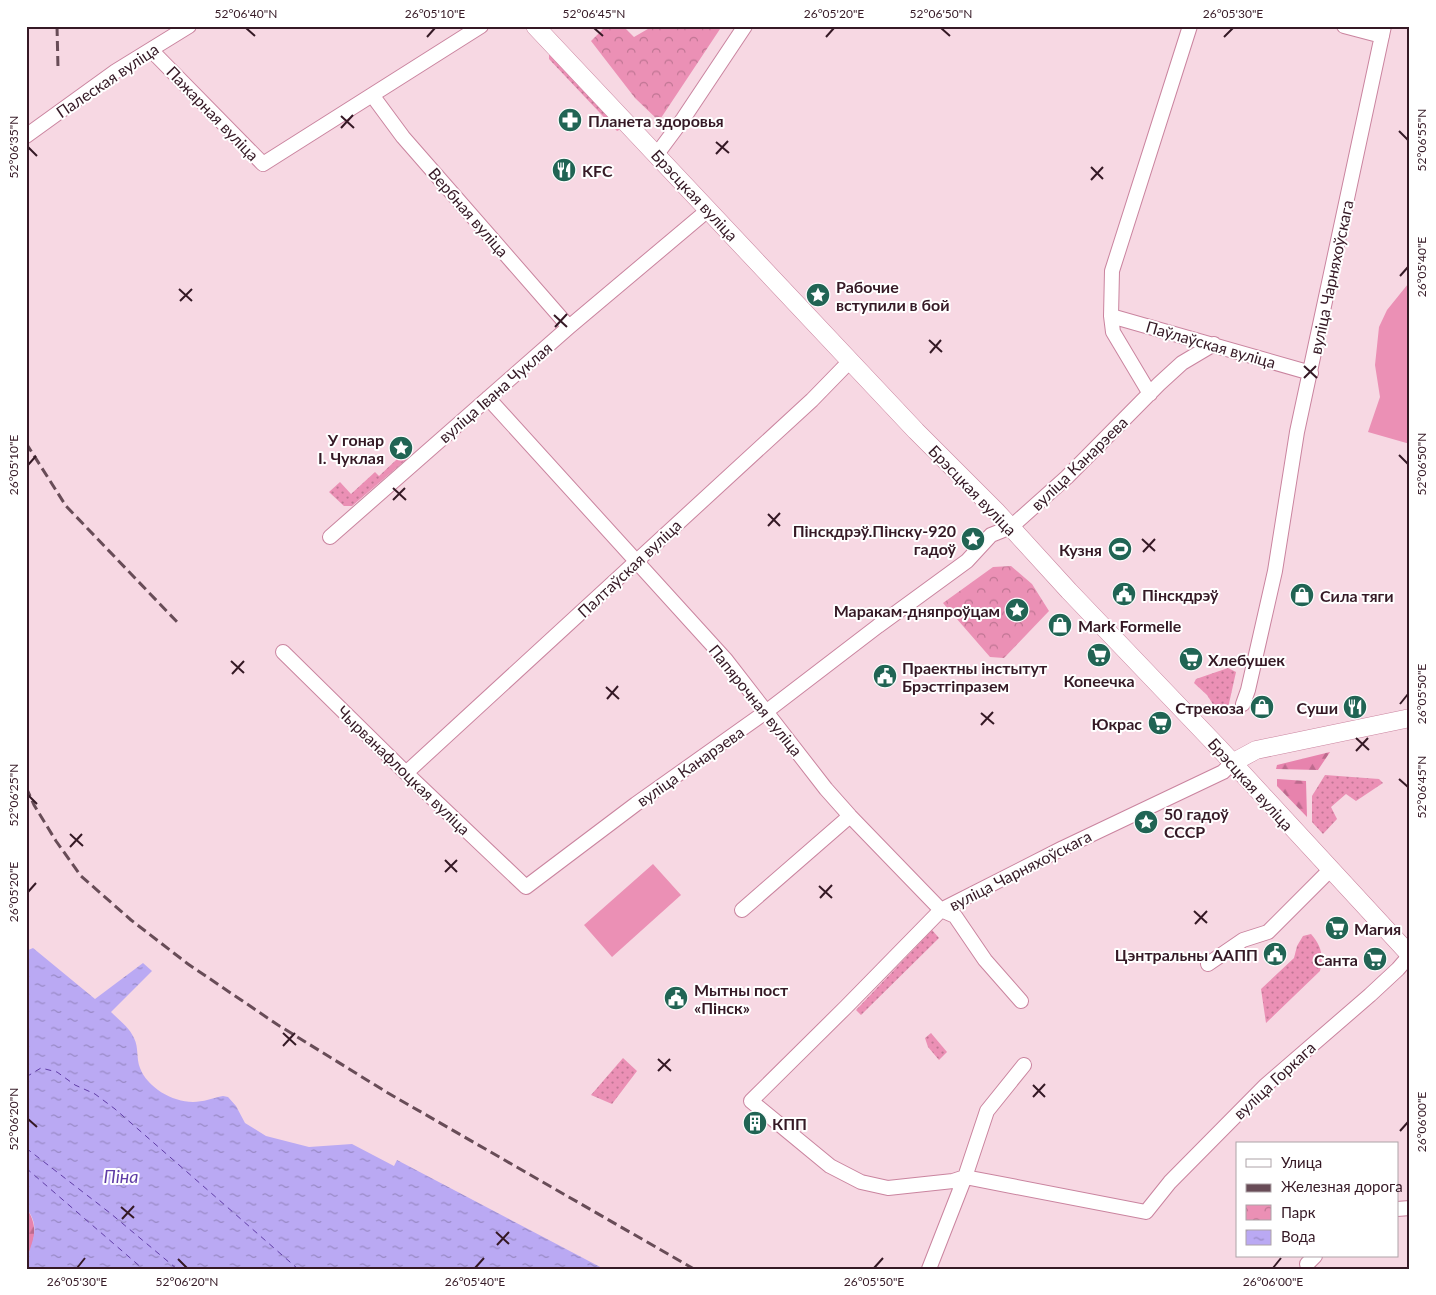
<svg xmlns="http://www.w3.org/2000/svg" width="1436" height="1295" viewBox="0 0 1436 1295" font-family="Lato,sans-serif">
<defs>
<pattern id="grass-dots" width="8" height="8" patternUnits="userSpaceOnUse" patternTransform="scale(1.25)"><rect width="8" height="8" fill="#eb90b5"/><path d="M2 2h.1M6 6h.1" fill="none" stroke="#bf7593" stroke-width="1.8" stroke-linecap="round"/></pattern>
<pattern id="forest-firs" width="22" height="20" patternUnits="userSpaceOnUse" patternTransform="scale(1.25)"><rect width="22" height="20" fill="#e783ad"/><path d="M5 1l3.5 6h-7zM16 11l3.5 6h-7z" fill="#bc6a8d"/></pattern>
<pattern id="park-crowns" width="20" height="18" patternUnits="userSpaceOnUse" patternTransform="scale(1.25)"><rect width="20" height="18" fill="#eb90b5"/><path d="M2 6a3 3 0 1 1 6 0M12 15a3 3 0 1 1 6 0" fill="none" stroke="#bf7593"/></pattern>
<pattern id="water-ripples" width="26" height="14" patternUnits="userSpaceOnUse" patternTransform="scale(1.25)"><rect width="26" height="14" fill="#baa9f3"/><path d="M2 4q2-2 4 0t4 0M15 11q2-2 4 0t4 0" fill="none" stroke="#9889c5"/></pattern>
</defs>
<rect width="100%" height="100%" fill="#f7d8e3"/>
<!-- grass -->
<path fill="url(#grass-dots)" d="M549 55H551L619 127V130L617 131 549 59Z
M411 446 413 450 408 458 352 506H344L329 492 340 482 351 494 375 472 379 476Z
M1228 668 1236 672 1228 708 1218 712 1207 695 1194 683 1196 679Z
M1325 775 1379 779 1383 783 1356 801 1346 794 1331 807 1337 819 1323 834 1312 822V796Z
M932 930 939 938 861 1015 856 1010Z
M1311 934C1321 945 1324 956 1320 971L1266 1023 1261 989 1294 958 1297 946 1303 936Z
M931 1033 947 1052 939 1060 928 1047 925 1038Z
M623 1058 637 1071 612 1104 591 1095Z"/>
<!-- forest -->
<path fill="url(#forest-firs)" d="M1330 752 1318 770 1276 769 1277 765Z
M1277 779 1306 781 1307 817 1277 786Z
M26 1208C38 1223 36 1243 26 1258Z"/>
<!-- park -->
<path fill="url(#park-crowns)" d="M606 26H623L634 37 653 26H722L659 121 635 98 591 41Z
M1011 566 1032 584 1049 611 1004 658 990 657 943 603 993 567Z"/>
<!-- pitch -->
<path fill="#eb90b5" d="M1410 277V444L1368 432 1380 397 1375 365 1379 327 1387 310 1408 284Z
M653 864 681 895 612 957 584 925Z"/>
<!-- water -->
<path fill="url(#water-ripples)" d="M33 948 95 999 143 963 152 971 111 1012C119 1020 129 1027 134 1038 139 1048 136 1058 140 1068 147 1087 172 1102 193 1102 203 1102 213 1098 223 1096L228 1097 236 1106 245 1123 266 1136 309 1147 352 1144 394 1166 397 1160 604 1269H26C26 1247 45 1231 26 1208V951Z"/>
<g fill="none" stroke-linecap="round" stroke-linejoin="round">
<!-- ferry -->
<path stroke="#603da6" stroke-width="1" stroke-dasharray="6 5" stroke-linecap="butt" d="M26 1077 41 1068 57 1072 75 1085 95 1094 115 1109 298 1269
M26 1148 110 1213 177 1269
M26 1168 143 1269"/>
<!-- minor casing -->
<g stroke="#ca849f" stroke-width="16">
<path id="minor" d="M1344 26 1382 36
M151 50 263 164 481 26
M372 95 403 137 569 327
M26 136 116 71 189 26
M657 154 683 119 745 26
M1111 316 1311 373
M1150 394 1113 332 1111 316 1112 271 1190 26
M488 398 726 660 826 789 850 816 941 910 955 916 985 960 1021 1001
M330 537 569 327 708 210
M283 652 406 773 526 887 636 804 767 711 878 626 967 561 991 535 1011 527 1067 477 1159 384 1182 363 1214 344
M1243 704 1248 690 1275 571 1297 432 1384 26
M1232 763 1223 772 1063 848 941 910 846 1007 751 1101 830 1166 861 1182 888 1188 953 1181 965 1177 1146 1212 1170 1182 1266 1085 1370 995 1398 969 1410 955
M406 773 812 400 850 361
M742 910 850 816
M1208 964 1243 940 1268 932 1330 870
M1397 1209 1410 1208
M1307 1264 1315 1256
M929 1269 965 1177 987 1111 1024 1065"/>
</g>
<!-- major casing -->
<g stroke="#ca849f" stroke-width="19">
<path id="major" d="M535 26 916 431 996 511 1069 591 1219 748 1410 955
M1232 763 1256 750 1410 718"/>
</g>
<!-- minor -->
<use href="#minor" stroke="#fff" stroke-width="14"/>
<!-- major -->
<use href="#major" stroke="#fff" stroke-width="18"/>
<!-- rail -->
<path stroke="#684c57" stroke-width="3" stroke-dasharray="10 5" stroke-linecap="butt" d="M57 26 58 68
M26 443 66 506 179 624
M26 787 34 805 56 841 81 876 131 920 188 964 278 1025 388 1093 694 1269"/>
</g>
<!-- ticks -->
<path fill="none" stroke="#351925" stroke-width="2" d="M246 28 255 36M594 28 603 36M941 28 950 36M427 37 435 28M826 37 834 28M1224 37 1233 28M341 116 354 128M341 128 353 115M1399 131 1408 140M716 142 729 153M28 147 37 156M716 154 728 141M1091 167 1103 179M1091 180 1103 167M1400 276 1408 267M179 289 192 301M180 301 192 289M554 315 567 327M555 327 567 314M929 340 942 352M930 353 941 340M1304 366 1317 378M1304 378 1316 366M1399 455 1408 464M28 465 36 456M393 488 406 500M393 500 405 488M768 514 780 526M768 526 780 513M1142 539 1155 551M1143 552 1155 539M231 661 244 673M232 674 244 661M606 687 619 699M607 699 618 686M1400 704 1408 694M981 713 994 724M981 725 993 712M1356 738 1369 750M1356 751 1368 738M1399 779 1408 787M28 795 37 804M70 834 83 846M70 847 82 834M445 860 457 872M445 872 457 860M819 886 832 898M28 892 36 883M820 898 832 885M1194 911 1207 923M1195 924 1207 911M283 1033 296 1045M283 1046 295 1033M658 1059 671 1071M658 1071 670 1059M1033 1085 1045 1097M1033 1097 1045 1084M28 1119 37 1127M1400 1131 1408 1122M121 1207 134 1218M122 1219 134 1206M496 1232 509 1244M497 1245 509 1232M178 1259 187 1268M77 1268 85 1258M475 1268 484 1258M874 1268 883 1258M1273 1268 1281 1258"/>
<!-- icons -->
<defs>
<g id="pharmacy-disc" transform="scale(1.25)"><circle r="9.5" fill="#216454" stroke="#fff"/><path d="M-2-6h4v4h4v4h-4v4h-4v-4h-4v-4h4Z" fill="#fff"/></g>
<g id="restaurant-disc" transform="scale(1.25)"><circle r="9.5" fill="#216454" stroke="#fff"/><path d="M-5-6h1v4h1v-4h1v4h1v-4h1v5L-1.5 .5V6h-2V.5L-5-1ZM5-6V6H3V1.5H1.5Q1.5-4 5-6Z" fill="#fff"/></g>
<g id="sight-disc" transform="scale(1.25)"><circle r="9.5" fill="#216454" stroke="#fff"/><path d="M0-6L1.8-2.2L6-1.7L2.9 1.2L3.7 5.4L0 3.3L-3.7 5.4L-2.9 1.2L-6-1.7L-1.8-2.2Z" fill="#fff"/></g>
<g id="stadium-disc" transform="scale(1.25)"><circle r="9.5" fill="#216454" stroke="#fff"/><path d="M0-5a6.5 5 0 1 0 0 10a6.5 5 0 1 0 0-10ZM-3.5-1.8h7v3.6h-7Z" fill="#fff"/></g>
<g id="civic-disc" transform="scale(1.25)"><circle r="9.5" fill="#216454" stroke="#fff"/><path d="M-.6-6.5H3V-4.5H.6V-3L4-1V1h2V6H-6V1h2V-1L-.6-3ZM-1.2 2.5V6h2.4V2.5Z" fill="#fff"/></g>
<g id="shop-disc" transform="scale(1.25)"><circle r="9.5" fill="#216454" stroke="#fff"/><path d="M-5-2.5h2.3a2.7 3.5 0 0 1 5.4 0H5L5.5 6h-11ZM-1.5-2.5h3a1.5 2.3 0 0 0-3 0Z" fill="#fff"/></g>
<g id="supermarket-disc" transform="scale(1.25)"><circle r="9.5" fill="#216454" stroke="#fff"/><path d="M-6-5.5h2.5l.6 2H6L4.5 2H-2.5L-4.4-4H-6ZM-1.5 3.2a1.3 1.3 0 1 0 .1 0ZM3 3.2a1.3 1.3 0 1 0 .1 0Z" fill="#fff"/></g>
<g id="building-disc" transform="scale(1.25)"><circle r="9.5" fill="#216454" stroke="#fff"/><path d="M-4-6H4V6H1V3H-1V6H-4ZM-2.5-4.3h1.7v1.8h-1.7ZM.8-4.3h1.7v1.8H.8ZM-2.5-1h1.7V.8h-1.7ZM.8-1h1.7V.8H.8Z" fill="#fff"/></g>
</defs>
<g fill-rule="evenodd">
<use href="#pharmacy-disc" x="570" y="120"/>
<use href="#restaurant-disc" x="564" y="170"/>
<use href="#sight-disc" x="818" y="295"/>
<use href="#sight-disc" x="401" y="448"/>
<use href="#sight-disc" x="973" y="539"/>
<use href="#stadium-disc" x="1120" y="549"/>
<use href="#civic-disc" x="1124" y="594"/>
<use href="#shop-disc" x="1302" y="595"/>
<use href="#sight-disc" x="1017" y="610"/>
<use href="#shop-disc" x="1060" y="625"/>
<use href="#supermarket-disc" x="1099" y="655"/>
<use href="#supermarket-disc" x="1191" y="659"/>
<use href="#civic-disc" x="885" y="676"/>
<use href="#shop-disc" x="1262" y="707"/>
<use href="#restaurant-disc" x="1355" y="707"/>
<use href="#supermarket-disc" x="1160" y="723"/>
<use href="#sight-disc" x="1146" y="822"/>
<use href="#supermarket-disc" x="1337" y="928"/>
<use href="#civic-disc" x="1275" y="954"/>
<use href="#supermarket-disc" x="1375" y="959"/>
<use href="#civic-disc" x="676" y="998"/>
<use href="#building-disc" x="755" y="1123"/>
</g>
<g text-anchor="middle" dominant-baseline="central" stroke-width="4" stroke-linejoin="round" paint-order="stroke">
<!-- street labels -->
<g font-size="16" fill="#351925" stroke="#fff">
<text transform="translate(107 80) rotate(-34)">Палеская вуліца</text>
<text transform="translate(213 113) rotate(46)">Пажарная вуліца</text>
<text transform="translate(695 195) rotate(47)">Брэсцкая вуліца</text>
<text transform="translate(469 212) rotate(49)">Вербная вуліца</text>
<text transform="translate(1331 277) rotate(-78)">вуліца Чарняхоўскага</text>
<text transform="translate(1211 344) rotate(16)">Паўлаўская вуліца</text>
<text transform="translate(495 392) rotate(-41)">вуліца Івана Чуклая</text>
<text transform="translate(1079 463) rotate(-44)">вуліца Канарэева</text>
<text transform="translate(973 490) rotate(46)">Брэсцкая вуліца</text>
<text transform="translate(629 568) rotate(-43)">Палтаўская вуліца</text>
<text transform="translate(756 700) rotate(51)">Папярочная вуліца</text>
<text transform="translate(690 766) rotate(-35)">вуліца Канарэева</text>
<text transform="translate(404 770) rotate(44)">Чырванафлоцкая вуліца</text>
<text transform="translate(1251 784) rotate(48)">Брэсцкая вуліца</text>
<text transform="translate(1020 870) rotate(-27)">вуліца Чарняхоўскага</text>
<text transform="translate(1274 1080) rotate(-43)">вуліца Горкага</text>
</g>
<!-- poi labels -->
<g font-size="16" font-weight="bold" fill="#351925" stroke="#fff" text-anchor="start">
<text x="588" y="120">Планета здоровья</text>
<text x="582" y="170">KFC</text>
<text x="836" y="286">Рабочие<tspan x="836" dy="18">вступили в бой</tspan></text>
<text x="384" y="439" text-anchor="end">У гонар<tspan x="384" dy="18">І. Чуклая</tspan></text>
<text x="956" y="530" text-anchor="end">Пінскдрэў.Пінску-920<tspan x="956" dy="18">гадоў</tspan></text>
<text x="1102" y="549" text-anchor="end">Кузня</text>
<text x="1142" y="594">Пінскдрэў</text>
<text x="1320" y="595">Сила тяги</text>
<text x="1000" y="610" text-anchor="end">Маракам-дняпроўцам</text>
<text x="1078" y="625">Mark Formelle</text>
<text x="1208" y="659">Хлебушек</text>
<text x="902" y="667">Праектны інстытут<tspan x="902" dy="18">Брэстгіпразем</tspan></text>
<text x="1099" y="680" text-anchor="middle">Копеечка</text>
<text x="1244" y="707" text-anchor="end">Стрекоза</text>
<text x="1338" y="707" text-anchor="end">Суши</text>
<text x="1142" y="723" text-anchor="end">Юкрас</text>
<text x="1164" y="813">50 гадоў<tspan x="1164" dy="18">СССР</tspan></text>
<text x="1354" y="928">Магия</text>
<text x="1258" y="954" text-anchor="end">Цэнтральны ААПП</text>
<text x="1358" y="959" text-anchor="end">Санта</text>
<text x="694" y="989">Мытны пост<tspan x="694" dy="18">«Пінск»</tspan></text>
<text x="772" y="1123">КПП</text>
</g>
<!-- water labels -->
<g font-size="18" font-style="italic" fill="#603da6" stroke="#fff">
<text x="121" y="1176">Піна</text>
</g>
</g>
<!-- border -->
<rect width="1436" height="1295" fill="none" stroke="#ffffff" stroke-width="55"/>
<!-- legend -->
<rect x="1236" y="1142" width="162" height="115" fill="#ffffff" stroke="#aea3a8"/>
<rect x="1246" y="1159" width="25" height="8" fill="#ffffff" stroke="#aea3a8"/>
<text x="1281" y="1168" font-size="15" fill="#351925">Улица</text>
<rect x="1246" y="1184" width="25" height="8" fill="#684c57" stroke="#aea3a8"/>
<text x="1281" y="1192" font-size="15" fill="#351925">Железная дорога</text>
<rect x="1246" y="1205" width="25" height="15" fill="url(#park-crowns)" stroke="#aea3a8"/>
<text x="1281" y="1218" font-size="15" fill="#351925">Парк</text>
<rect x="1246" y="1230" width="25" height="15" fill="url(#water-ripples)" stroke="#aea3a8"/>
<text x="1281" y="1242" font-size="15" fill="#351925">Вода</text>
<rect x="28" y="28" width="1380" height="1240" fill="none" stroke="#351925" stroke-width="2"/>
<g font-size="12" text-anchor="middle" fill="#351925">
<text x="246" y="18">52°06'40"N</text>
<text x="435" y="18">26°05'10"E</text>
<text x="594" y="18">52°06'45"N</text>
<text x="834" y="18">26°05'20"E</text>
<text x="941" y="18">52°06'50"N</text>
<text x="1233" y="18">26°05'30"E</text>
<text transform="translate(1422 140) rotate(-90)" y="4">52°06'55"N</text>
<text transform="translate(14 147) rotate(-90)" y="4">52°06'35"N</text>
<text transform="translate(1422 267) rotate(-90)" y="4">26°05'40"E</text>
<text transform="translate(1422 464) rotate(-90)" y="4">52°06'50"N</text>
<text transform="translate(14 465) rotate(-90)" y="4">26°05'10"E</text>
<text transform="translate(1422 694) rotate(-90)" y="4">26°05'50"E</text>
<text transform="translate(1422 787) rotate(-90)" y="4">52°06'45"N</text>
<text transform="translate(14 795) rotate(-90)" y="4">52°06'25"N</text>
<text transform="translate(14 892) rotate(-90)" y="4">26°05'20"E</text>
<text transform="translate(14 1119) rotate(-90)" y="4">52°06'20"N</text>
<text transform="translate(1422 1122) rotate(-90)" y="4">26°06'00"E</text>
<text x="77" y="1286">26°05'30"E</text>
<text x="187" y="1286">52°06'20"N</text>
<text x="475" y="1286">26°05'40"E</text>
<text x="874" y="1286">26°05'50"E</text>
<text x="1273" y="1286">26°06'00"E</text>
</g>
</svg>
